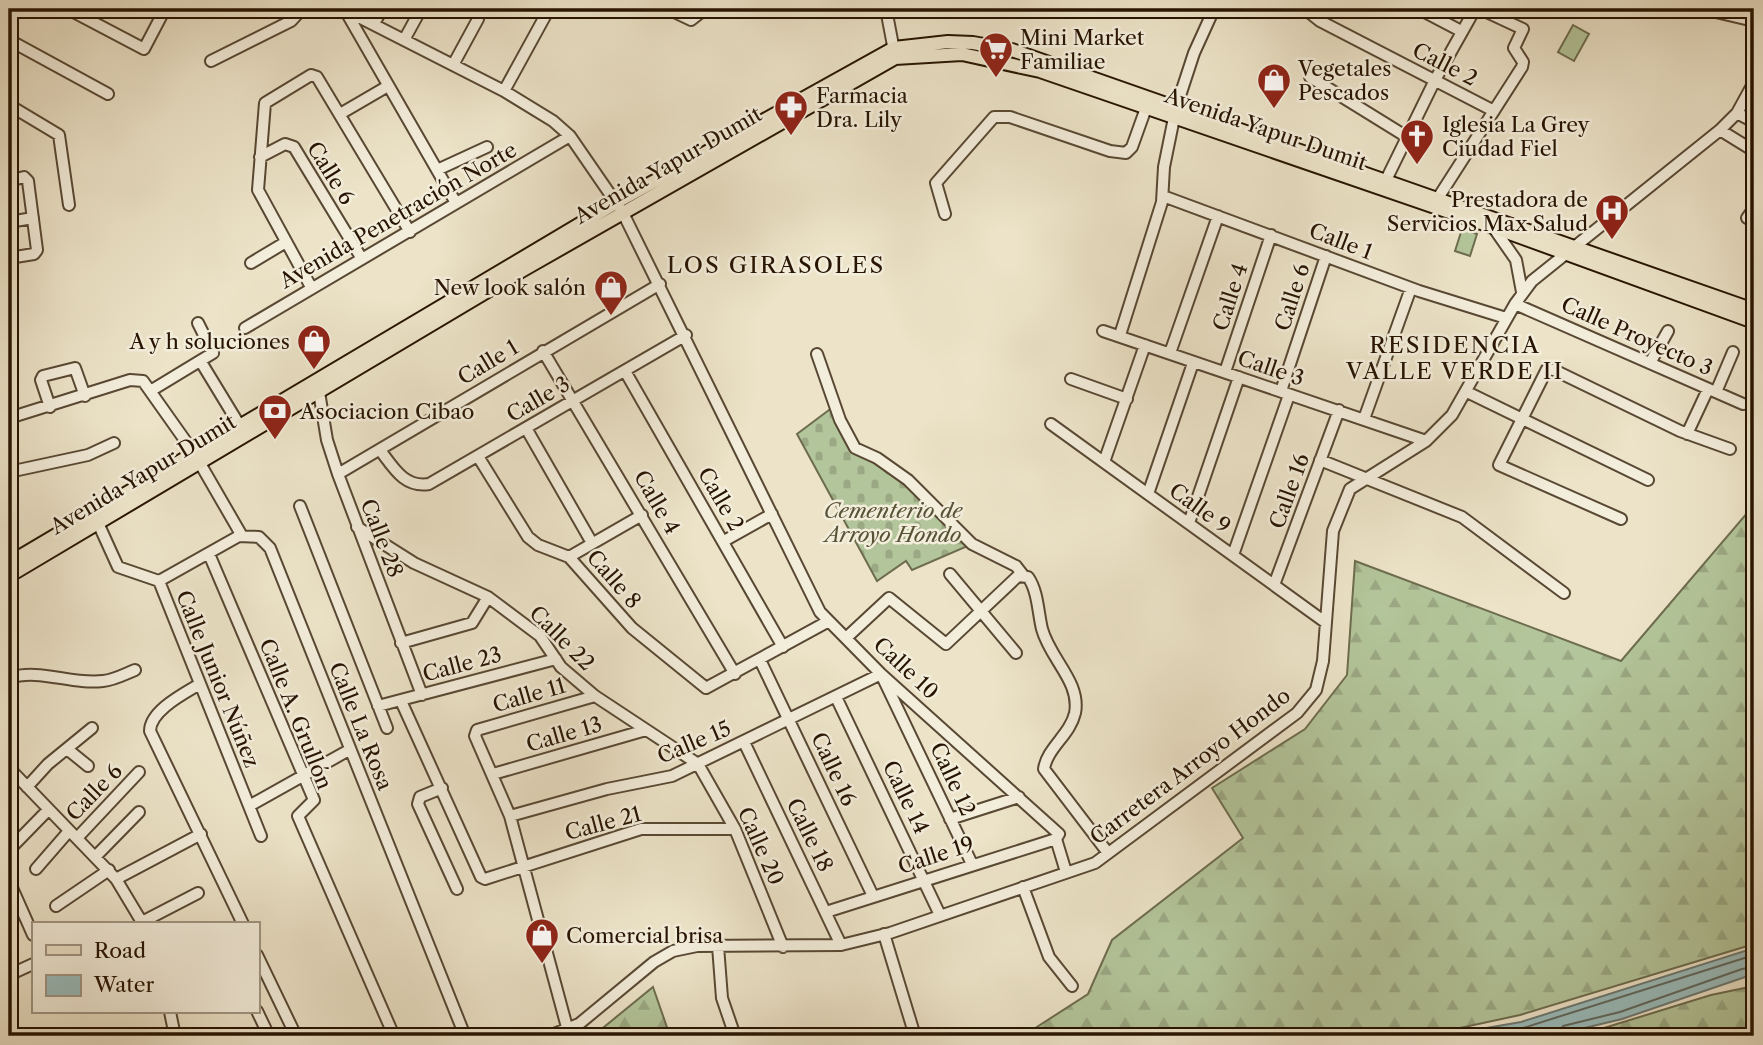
<svg xmlns="http://www.w3.org/2000/svg" width="1763" height="1045" viewBox="0 0 1763 1045" font-family="'Libre Caslon Text',serif">
<defs>
<pattern id="forest-firs" width="22" height="20" patternUnits="userSpaceOnUse" patternTransform="scale(1.75)"><rect width="22" height="20" fill="#b3c59a"/><path d="M5 1l3.5 6h-7zM16 11l3.5 6h-7z" fill="#9aa883"/></pattern>
<pattern id="cemetery-stones" width="16" height="16" patternUnits="userSpaceOnUse" patternTransform="scale(1.75)"><rect width="16" height="16" fill="#b3c59a"/><path d="M2 7V4a2 2 0 0 1 4 0v3zM10 15v-3a2 2 0 0 1 4 0v3z" fill="#9aa883"/></pattern>
</defs>
<rect width="100%" height="100%" fill="#ece3c8"/>
<filter id="stains"><feTurbulence type="fractalNoise" baseFrequency=".00286" numOctaves="4"/><feColorMatrix values="0 0 0 0 .2 0 0 0 0 .09 0 0 0 0 .02 0 0 0 .5 -.17"/></filter>
<radialGradient id="worn" r=".72"><stop offset=".6" stop-color="#630" stop-opacity="0"/><stop offset="1" stop-color="#630" stop-opacity=".3"/></radialGradient>
<!-- grass -->
<path fill="#b3c59a" stroke="#6d6c4e" stroke-width="2" d="M1573 25 1589 34 1574 61 1558 52Z
M1462 229 1477 234 1470 256 1455 251Z"/>
<!-- forest -->
<path fill="url(#forest-firs)" stroke="#6d6c4e" stroke-width="2" d="M1754 505V944L1520 1015 1423 1036H1023L1088 994 1112 940 1243 838 1212 788 1305 729 1347 675 1355 561 1621 661Z
M1754 986V1036H1578L1711 995Z
M653 987 670 1036H593Z"/>
<!-- cemetery -->
<path fill="url(#cemetery-stones)" stroke="#6d6c4e" stroke-width="2" d="M833 407 853 448 888 467 970 545 912 570 906 561 877 581 797 434Z"/>
<!-- water -->
<path fill="#9abdbd" stroke="#6c7972" stroke-width="2" d="M1754 948V974L1622 1019 1551 1036H1440L1521 1022Z"/>
<g fill="none" stroke-linecap="round" stroke-linejoin="round">
<!-- shore -->
<path stroke="#60685f" stroke-width="2" d="M1480 1036 1523 1028 1754 955
M1557 1036 1563 1026 1620 1012 1742 969 1754 967"/>
<!-- minor casing -->
<g stroke="#584833" stroke-width="14">
<path id="minor" d="M68 9 144 49 165 9
M343 9 504 91 553 121 570 136 623 213 820 612 881 674 1059 834 1056 839 826 912
M668 9 691 20 705 9
M829 9H830
M886 9 895 56
M1305 9 1320 21 1494 111
M1419 9 1461 31
M1703 9 1754 21
M345 10 456 203
M9 21 14 9
M374 24 382 9
M9 40 108 94
M404 40 421 9
M211 61 291 21 302 9
M453 65 478 19
M1310 77 1407 137
M504 91 549 9
M9 105 59 135 69 205
M1737 113 1754 122
M340 114 388 86
M1720 130 1754 151
M260 157 285 144 294 147 362 259
M437 170 487 147
M1386 180 1435 80 1475 9
M9 181 24 177 28 181 37 250 34 254 9 258
M1163 196 1419 291 1506 318
M1438 198 1522 67 1523 62 1514 48 1523 29 1480 9
M945 214 936 183 994 117H1010L1110 151 1126 153 1132 147 1146 108
M1747 218 1754 208
M9 222 33 218
M1493 227 1516 260 1522 292
M251 263 286 242
M311 287 258 190 265 103 311 75 317 77 410 232
M1515 304 1743 404
M9 313H10
M245 328 570 136
M1103 331 1426 441
M1120 335 1162 202 1164 167 1176 108 1194 53 1214 9
M543 351 735 674
M1170 353 1218 216
M817 354 840 420 855 448 877 458 908 480 972 544 1016 566 1023 575
M201 362 240 426
M1650 363 1668 331
M625 371 783 647
M1225 372 1271 235
M1071 379 1127 399
M152 390 213 353 198 323
M1281 391 1326 256
M319 392 327 440 338 474 422 695
M1467 392 1648 480
M1716 392 1733 352
M50 407 41 380 43 376 75 368 85 396
M9 418 130 380 143 381 194 453 242 536
M1364 419 1411 288
M1051 424 1325 622
M526 428 592 543
M1687 434 1708 389
M380 450C393 467 404 488 429 484L686 335
M479 458 528 537 538 545 569 557 632 628 706 688 827 622
M1320 460 1462 517 1564 593
M1104 462 1145 345
M9 472 88 455 114 443
M338 474 660 284
M1148 494 1193 363
M300 506 387 728
M1621 519 1499 465 1547 369 1554 370 1680 431 1730 449
M98 523 118 567 159 581 261 836
M1189 523 1239 377
M357 527 414 563 488 597 540 636 561 667 595 696 698 764 735 829 783 947
M724 541 772 514
M209 554 314 800 298 816 394 1036
M1233 555 1289 395
M569 557 642 515
M950 574 1016 653
M159 581 239 536 259 537 270 548 465 1036
M1274 585 1339 410
M846 638 889 598 946 644 1018 576 1028 577C1038 591 1038 613 1042 629 1050 659 1081 682 1075 713 1070 735 1047 748 1044 769L1108 853
M401 643 472 623 488 597
M760 660 873 896
M9 678C40 668 71 685 103 681 114 680 125 674 135 670
M198 685C183 694 150 711 150 731L243 924
M836 697 940 915
M401 701 481 877 485 879 641 829H735
M378 706 556 659
M744 742 841 945
M67 749 88 766
M9 768 116 879 143 924
M493 774 646 730
M27 787 48 764 92 728
M442 788 420 797 418 804 457 889
M249 806 349 750
M510 816 607 789 672 776 881 674 972 864
M950 819 1019 797
M77 838 139 772
M1056 839 1066 872
M9 850 48 810
M96 856 139 812
M36 869 69 831
M116 879 201 834
M9 881 33 935
M1023 887 1049 957 1072 986
M56 906 109 870
M142 922 198 893
M884 934 915 1036
M718 946 722 998 735 1036
M257 955 296 1036
M9 975 33 964
M257 1011 269 1036
M170 1012 175 1036
M568 1031 510 816 475 736 477 730 595 696
M549 1036 579 1024 654 962 673 951 697 946 841 945 890 933 1095 863 1297 713 1316 690 1323 661 1333 531 1350 489 1426 441 1452 415 1515 304 1532 281 1720 130 1737 113 1754 82"/>
</g>
<!-- major casing -->
<g stroke="#271401" stroke-width="16">
<path id="major" d="M9 563 617 202 894 48 948 42 973 43 1012 50 1754 310
M9 576 523 270 895 58 962 54 1040 71 1493 227 1754 322"/>
</g>
<!-- minor -->
<use href="#minor" stroke="#f3eddb" stroke-width="10"/>
<!-- major -->
<use href="#major" stroke="#ece3c8" stroke-width="12"/>
</g>
<!-- icons -->
<defs>
<g id="supermarket-pin" transform="scale(1.75)"><path d="M0 17L-7.5 6A9.5 9.5 0 1 1 7.5 6Z" fill="#8f2418" stroke="#f3eddb"/><path d="M-6-5.5h2.5l.6 2H6L4.5 2H-2.5L-4.4-4H-6ZM-1.5 3.2a1.3 1.3 0 1 0 .1 0ZM3 3.2a1.3 1.3 0 1 0 .1 0Z" fill="#fff"/></g>
<g id="shop-pin" transform="scale(1.75)"><path d="M0 17L-7.5 6A9.5 9.5 0 1 1 7.5 6Z" fill="#8f2418" stroke="#f3eddb"/><path d="M-5-2.5h2.3a2.7 3.5 0 0 1 5.4 0H5L5.5 6h-11ZM-1.5-2.5h3a1.5 2.3 0 0 0-3 0Z" fill="#fff"/></g>
<g id="pharmacy-pin" transform="scale(1.75)"><path d="M0 17L-7.5 6A9.5 9.5 0 1 1 7.5 6Z" fill="#8f2418" stroke="#f3eddb"/><path d="M-2-6h4v4h4v4h-4v4h-4v-4h-4v-4h4Z" fill="#fff"/></g>
<g id="church-pin" transform="scale(1.75)"><path d="M0 17L-7.5 6A9.5 9.5 0 1 1 7.5 6Z" fill="#8f2418" stroke="#f3eddb"/><path d="M-1.2-6h2.4v3.5h3.3v2.4h-3.3V6h-2.4V-.1h-3.3v-2.4h3.3Z" fill="#fff"/></g>
<g id="hospital-pin" transform="scale(1.75)"><path d="M0 17L-7.5 6A9.5 9.5 0 1 1 7.5 6Z" fill="#8f2418" stroke="#f3eddb"/><path d="M-5-5h3v3.5h4V-5h3V5h-3V1.5h-4V5h-3Z" fill="#fff"/></g>
<g id="bank-pin" transform="scale(1.75)"><path d="M0 17L-7.5 6A9.5 9.5 0 1 1 7.5 6Z" fill="#8f2418" stroke="#f3eddb"/><path d="M-6-4H6V4H-6ZM0-2.3a2.3 2.3 0 1 0 0 4.6a2.3 2.3 0 1 0 0-4.6Z" fill="#fff"/></g>
</defs>
<g fill-rule="evenodd">
<use href="#supermarket-pin" x="996" y="49"/>
<use href="#shop-pin" x="1274" y="80"/>
<use href="#pharmacy-pin" x="791" y="107"/>
<use href="#church-pin" x="1417" y="136"/>
<use href="#hospital-pin" x="1612" y="211"/>
<use href="#shop-pin" x="611" y="287"/>
<use href="#shop-pin" x="314" y="341"/>
<use href="#bank-pin" x="275" y="411"/>
<use href="#shop-pin" x="542" y="935"/>
</g>
<g text-anchor="middle" dominant-baseline="central" stroke-width="5" stroke-linejoin="round" paint-order="stroke">
<!-- poi labels -->
<g font-size="21" fill="#271401" stroke="#f3eddb" text-anchor="start">
<text x="1020" y="37">Mini Market<tspan x="1020" dy="24">Familiae</tspan></text>
<text x="1298" y="68">Vegetales<tspan x="1298" dy="24">Pescados</tspan></text>
<text x="816" y="95">Farmacia<tspan x="816" dy="24">Dra. Lily</tspan></text>
<text x="1442" y="124">Iglesia La Grey<tspan x="1442" dy="24">Ciudad Fiel</tspan></text>
<text x="1588" y="199" text-anchor="end">Prestadora de<tspan x="1588" dy="24">Servicios Max Salud</tspan></text>
<text x="586" y="287" text-anchor="end">New look salón</text>
<text x="290" y="341" text-anchor="end">A y h soluciones</text>
<text x="300" y="411">Asociacion Cibao</text>
<text x="566" y="935">Comercial brisa</text>
</g>
<!-- street labels -->
<g font-size="21" fill="#271401" stroke="#f3eddb">
<text transform="translate(1445 64) rotate(27)">Calle 2</text>
<text transform="translate(1266 129) rotate(19)">Avenida Yapur Dumit</text>
<text transform="translate(668 165) rotate(-30)">Avenida Yapur Dumit</text>
<text transform="translate(331 173) rotate(58)">Calle 6</text>
<text transform="translate(398 215) rotate(-30)">Avenida Penetración Norte</text>
<text transform="translate(1341 241) rotate(21)">Calle 1</text>
<text transform="translate(1230 297) rotate(-72)">Calle 4</text>
<text transform="translate(1292 297) rotate(-72)">Calle 6</text>
<text transform="translate(1637 336) rotate(24)">Calle Proyecto 3</text>
<text transform="translate(488 362) rotate(-31)">Calle 1</text>
<text transform="translate(1271 368) rotate(19)">Calle 3</text>
<text transform="translate(538 399) rotate(-30)">Calle 3</text>
<text transform="translate(143 474) rotate(-31)">Avenida Yapur Dumit</text>
<text transform="translate(1289 491) rotate(-70)">Calle 16</text>
<text transform="translate(721 499) rotate(60)">Calle 2</text>
<text transform="translate(657 502) rotate(60)">Calle 4</text>
<text transform="translate(1200 508) rotate(36)">Calle 9</text>
<text transform="translate(382 538) rotate(69)">Calle 28</text>
<text transform="translate(614 579) rotate(49)">Calle 8</text>
<text transform="translate(562 638) rotate(45)">Calle 22</text>
<text transform="translate(462 664) rotate(-15)">Calle 23</text>
<text transform="translate(906 668) rotate(43)">Calle 10</text>
<text transform="translate(218 679) rotate(68)">Calle Junior Núñez</text>
<text transform="translate(529 695) rotate(-16)">Calle 11</text>
<text transform="translate(296 714) rotate(68)">Calle A. Grullón</text>
<text transform="translate(361 726) rotate(68)">Calle La Rosa</text>
<text transform="translate(564 734) rotate(-16)">Calle 13</text>
<text transform="translate(694 742) rotate(-23)">Calle 15</text>
<text transform="translate(1190 766) rotate(-37)">Carretera Arroyo Hondo</text>
<text transform="translate(834 769) rotate(65)">Calle 16</text>
<text transform="translate(953 779) rotate(65)">Calle 12</text>
<text transform="translate(94 792) rotate(-46)">Calle 6</text>
<text transform="translate(906 797) rotate(64)">Calle 14</text>
<text transform="translate(603 823) rotate(-15)">Calle 21</text>
<text transform="translate(810 835) rotate(64)">Calle 18</text>
<text transform="translate(761 846) rotate(66)">Calle 20</text>
<text transform="translate(936 855) rotate(-18)">Calle 19</text>
</g>
<!-- park labels -->
<g font-size="21" font-style="italic" fill="#585237" stroke="#f3eddb">
<text x="893" y="510">Cementerio de<tspan x="893" dy="24">Arroyo Hondo</tspan></text>
</g>
<!-- neighbourhood labels -->
<g font-size="23" letter-spacing="2" fill="#271401" stroke="#f3eddb">
<text x="776" y="265">LOS GIRASOLES</text>
<text x="1455" y="345">RESIDENCIA<tspan x="1455" dy="26">VALLE VERDE II</tspan></text>
</g>
</g>
<!-- margin -->
<rect width="1763" height="1045" fill="none" stroke="#ece3c8" stroke-width="35"/>
<rect x="10" y="10" width="1742" height="1024" fill="none" stroke="#271401" stroke-width="3.5"/>
<rect x="18" y="18" width="1728" height="1010" fill="none" stroke="#271401" stroke-width="2"/>
<!-- legend -->
<rect x="32" y="922" width="228" height="91" fill="#f3eddb" stroke="#a19684" stroke-width="2"/>
<rect x="46" y="945" width="35" height="10" fill="#ece3c8" stroke="#a19684" stroke-width="2"/>
<text x="94" y="958" font-size="21" fill="#271401">Road</text>
<rect x="46" y="975" width="35" height="21" fill="#9abdbd" stroke="#a19684" stroke-width="2"/>
<text x="94" y="992" font-size="21" fill="#271401">Water</text>
<rect width="100%" height="100%" filter="url(#stains)"/>
<rect width="100%" height="100%" fill="url(#worn)"/>
</svg>
